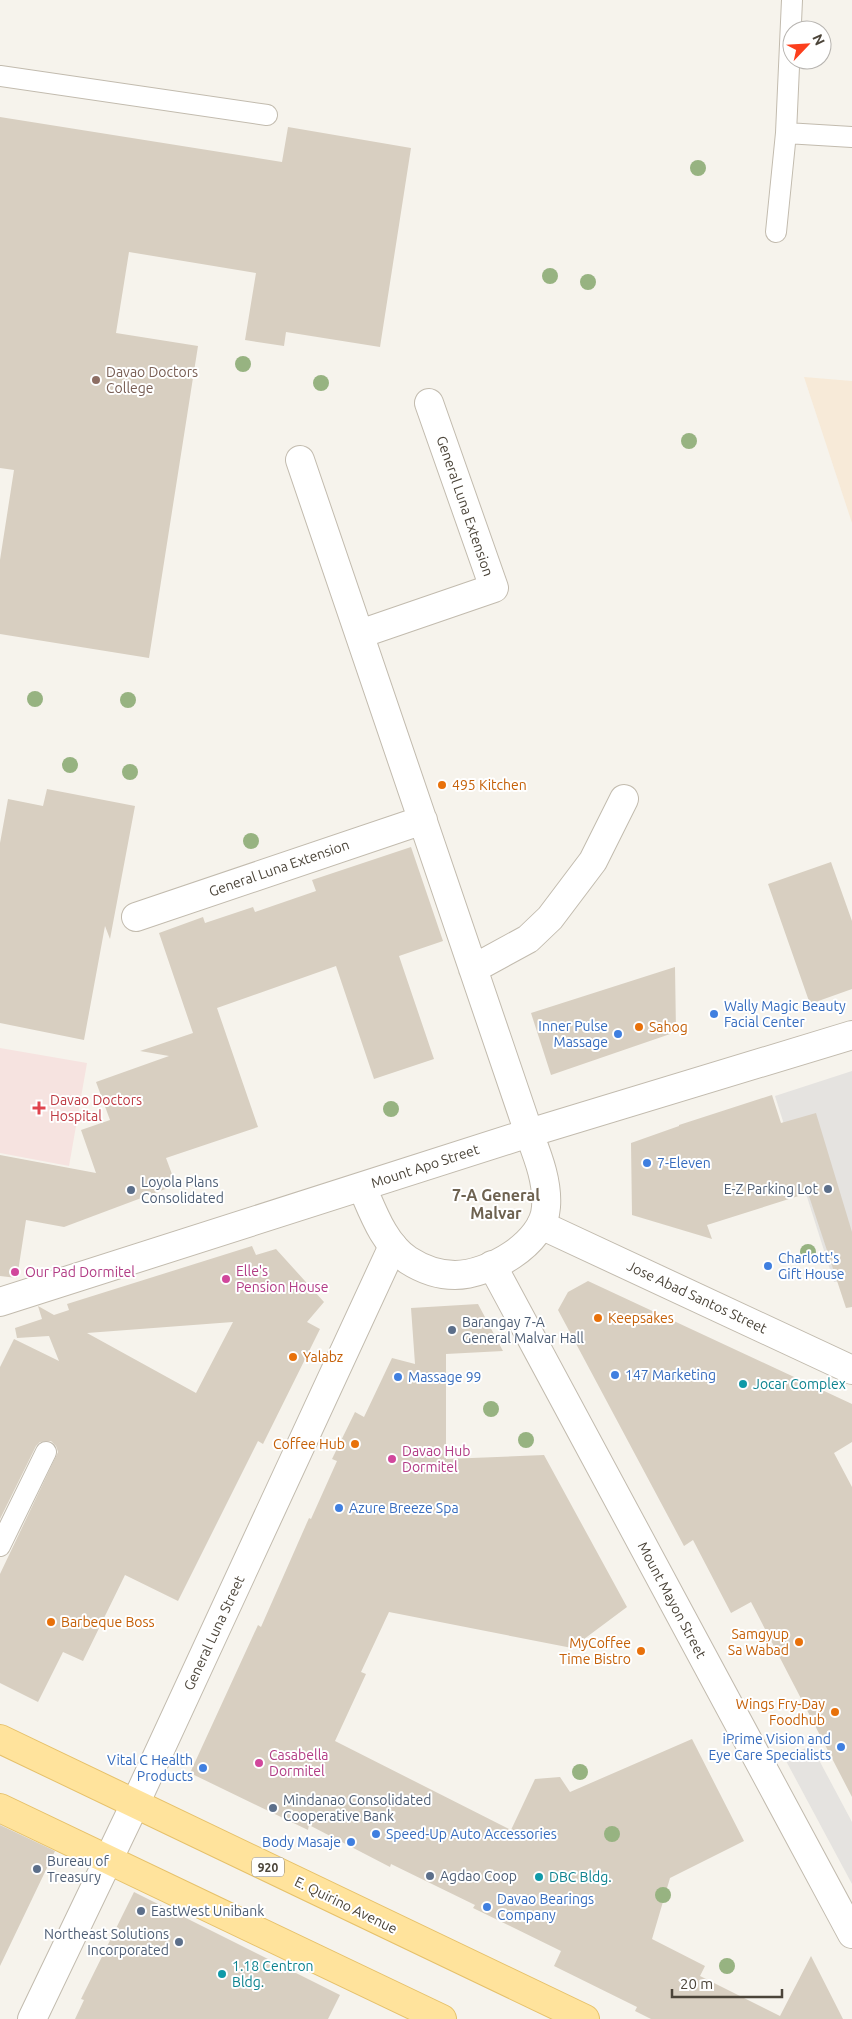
<svg xmlns="http://www.w3.org/2000/svg" width="852" height="2019" viewBox="0 0 852 2019" font-family="Ubuntu,sans-serif">
<rect width="100%" height="100%" fill="#f6f3ec"/>
<!-- commercial -->
<path fill="#f7ead8" d="M804 377 852 381V523Z"/>
<!-- medical -->
<path fill="#f6e3e0" d="M0 1048 87 1063 69 1166 0 1153Z"/>
<!-- parking -->
<path fill="#e5e3e0" d="M852 1071V1281L834 1282 775 1096Z
M811 1745 852 1822V1884L785 1759Z"/>
<!-- building -->
<path fill="#d8cfc1" fill-rule="evenodd" d="M0 117 282 162 288 127 411 148 380 347 286 332 284 346 245 340 256 273 129 252 116 333 198 346 149 658 0 634V560L14 470 0 468Z
M47 789 135 806 110 939 105 926 84 1040 0 1023V843L8 799 43 806Z
M411 847 443 941 399 956 434 1059 374 1079 336 966 217 1008 258 1127 166 1158 176 1185 64 1227 26 1220 17 1278 0 1276V1155L96 1173 81 1130 110 1120 96 1082 169 1056 140 1051 193 1033 159 933 203 917 205 923 253 907 255 912 316 891 312 880Z
M831 862 852 921V989L810 1004 768 884Z
M675 967 676 1032 551 1075 531 1013Z
M772 1095 781 1123 816 1113 852 1232V1307L846 1308 808 1193 707 1225 712 1239 632 1215 631 1143 679 1126V1125Z
M252 1246 256 1255 276 1249 324 1302 307 1322 320 1329 263 1444 258 1441 178 1601 125 1575 83 1661 63 1652 38 1702 0 1683V1574L58 1452 56 1446 51 1441 40 1442 36 1446 0 1519V1367L14 1339 59 1361 49 1336 17 1338 15 1328 42 1319 38 1306 54 1315 69 1310 67 1304ZM233 1322 196 1393 87 1333Z
M588 1281 852 1404V1442L834 1453 852 1487V1797L751 1602 731 1613 693 1540 684 1546 558 1310 568 1292Z
M478 1304 503 1351 446 1354V1459L544 1455 627 1607 572 1648 389 1612 361 1672 366 1674 335 1741 511 1830 535 1779 560 1777 570 1792 692 1739 744 1841 670 1878 652 1939 705 1966 700 1976 780 2016 811 1956 843 2019H651L635 2011 637 2007 554 1966 561 1951 473 1908 475 1905 391 1864 390 1867 309 1825 308 1830 190 1773 258 1625 261 1627 309 1518 311 1519 337 1461 332 1459 355 1412 364 1417 392 1358 415 1364 411 1308Z
M0 1825 55 1851 0 1966Z
M134 1892 340 1995 328 2019H75L84 2000 81 1999Z"/>
<g fill="none" stroke-linecap="round" stroke-linejoin="round">
<!-- service casing -->
<g stroke="#c2bbae" stroke-width="22">
<path id="service" d="M0 76 267 115
M786 133 852 137
M776 232 786 133 792 0
M0 1546 46 1452"/>
</g>
<!-- minor casing -->
<g stroke="#c2bbae" stroke-width="30">
<path id="minor" d="M300 460 529 1133
M360 634 494 588 429 403
M136 917 423 820
M473 969 528 939 550 918 593 861 624 799
M541 1225 852 1370
M492 1265 852 1934
M32 2019 135 1804 393 1246"/>
</g>
<!-- tertiary casing -->
<g stroke="#c2bbae" stroke-width="30">
<path id="tertiary" d="M362 1187C373 1212 384 1244 408 1260 422 1269 439 1275 455 1275 488 1275 544 1244 546 1207 548 1182 538 1157 529 1133
M0 1302 529 1133 852 1035"/>
</g>
<!-- primary casing -->
<g stroke="#e6c16a" stroke-width="30">
<path id="primary" d="M0 1739 585 2019
M0 1808 442 2019"/>
</g>
<!-- service -->
<use href="#service" stroke="#fff" stroke-width="20"/>
<!-- minor -->
<use href="#minor" stroke="#fff" stroke-width="28"/>
<!-- tertiary -->
<use href="#tertiary" stroke="#fff" stroke-width="28"/>
<!-- primary -->
<use href="#primary" stroke="#ffe39c" stroke-width="28"/>
</g>
<!-- trees -->
<g fill="#97b381">
<circle cx="698" cy="168" r="8"/>
<circle cx="550" cy="276" r="8"/>
<circle cx="588" cy="282" r="8"/>
<circle cx="243" cy="364" r="8"/>
<circle cx="321" cy="383" r="8"/>
<circle cx="689" cy="441" r="8"/>
<circle cx="35" cy="699" r="8"/>
<circle cx="128" cy="700" r="8"/>
<circle cx="70" cy="765" r="8"/>
<circle cx="130" cy="772" r="8"/>
<circle cx="251" cy="841" r="8"/>
<circle cx="391" cy="1109" r="8"/>
<circle cx="808" cy="1252" r="8"/>
<circle cx="491" cy="1409" r="8"/>
<circle cx="526" cy="1440" r="8"/>
<circle cx="580" cy="1772" r="8"/>
<circle cx="612" cy="1834" r="8"/>
<circle cx="663" cy="1895" r="8"/>
<circle cx="727" cy="1966" r="8"/>
</g>
<!-- markers -->
<circle fill="#8d6e63" stroke="#fff" stroke-width="2" cx="96" cy="380" r="5"/>
<g fill="#e8710a" stroke="#fff" stroke-width="2">
<circle cx="442" cy="785" r="5"/>
<circle cx="639" cy="1027" r="5"/>
<circle cx="598" cy="1318" r="5"/>
<circle cx="293" cy="1357" r="5"/>
<circle cx="355" cy="1444" r="5"/>
<circle cx="51" cy="1622" r="5"/>
<circle cx="799" cy="1642" r="5"/>
<circle cx="641" cy="1651" r="5"/>
<circle cx="835" cy="1712" r="5"/>
</g>
<g fill="#3f7fe0" stroke="#fff" stroke-width="2">
<circle cx="714" cy="1014" r="5"/>
<circle cx="618" cy="1034" r="5"/>
<circle cx="647" cy="1163" r="5"/>
<circle cx="768" cy="1266" r="5"/>
<circle cx="615" cy="1375" r="5"/>
<circle cx="398" cy="1377" r="5"/>
<circle cx="339" cy="1508" r="5"/>
<circle cx="841" cy="1747" r="5"/>
<circle cx="203" cy="1768" r="5"/>
<circle cx="376" cy="1834" r="5"/>
<circle cx="351" cy="1842" r="5"/>
<circle cx="487" cy="1907" r="5"/>
</g>
<path fill="#e0444e" stroke="#fff" stroke-width="2" d="M36.5 1100.5h5v5h5v5h-5v5h-5v-5h-5v-5h5z"/>
<g fill="#5c6f8a" stroke="#fff" stroke-width="2">
<circle cx="828" cy="1189" r="5"/>
<circle cx="131" cy="1190" r="5"/>
<circle cx="452" cy="1330" r="5"/>
<circle cx="273" cy="1808" r="5"/>
<circle cx="37" cy="1869" r="5"/>
<circle cx="430" cy="1876" r="5"/>
<circle cx="141" cy="1911" r="5"/>
<circle cx="179" cy="1942" r="5"/>
</g>
<g fill="#d1479c" stroke="#fff" stroke-width="2">
<circle cx="15" cy="1272" r="5"/>
<circle cx="226" cy="1279" r="5"/>
<circle cx="392" cy="1459" r="5"/>
<circle cx="259" cy="1763" r="5"/>
</g>
<g fill="#0f9aa8" stroke="#fff" stroke-width="2">
<circle cx="743" cy="1384" r="5"/>
<circle cx="539" cy="1877" r="5"/>
<circle cx="222" cy="1974" r="5"/>
</g>
<g text-anchor="middle" dominant-baseline="central" stroke-width="4" stroke-linejoin="round" paint-order="stroke">
<!-- shield labels -->
<rect fill="#fff" stroke="#817c74" stroke-width="1" x="252" y="1857.5" width="32" height="19" rx="4"/>
<g font-size="12" font-weight="bold" fill="#4b4439">
<text x="268" y="1867">920</text>
</g>
<!-- education labels -->
<g font-size="14" fill="#785e54" stroke="#fff" text-anchor="start">
<text x="106" y="372">Davao Doctors<tspan x="106" dy="16">College</tspan></text>
</g>
<!-- street labels -->
<g font-size="14" fill="#4b4439" stroke="#fff">
<text transform="translate(465 506) rotate(71)">General Luna Extension</text>
<text transform="translate(279 868) rotate(-19)">General Luna Extension</text>
<text transform="translate(425 1166) rotate(-18)">Mount Apo Street</text>
<text transform="translate(697 1297) rotate(25)">Jose Abad Santos Street</text>
<text transform="translate(672 1600) rotate(62)">Mount Mayon Street</text>
<text transform="translate(214 1633) rotate(-65)">General Luna Street</text>
<text transform="translate(346 1905) rotate(26)">E. Quirino Avenue</text>
</g>
<!-- food labels -->
<g font-size="14" fill="#c56008" stroke="#fff" text-anchor="start">
<text x="452" y="785">495 Kitchen</text>
<text x="649" y="1027">Sahog</text>
<text x="608" y="1318">Keepsakes</text>
<text x="303" y="1357">Yalabz</text>
<text x="345" y="1444" text-anchor="end">Coffee Hub</text>
<text x="61" y="1622">Barbeque Boss</text>
<text x="789" y="1634" text-anchor="end">Samgyup<tspan x="789" dy="16">Sa Wabad</tspan></text>
<text x="631" y="1643" text-anchor="end">MyCoffee<tspan x="631" dy="16">Time Bistro</tspan></text>
<text x="825" y="1704" text-anchor="end">Wings Fry-Day<tspan x="825" dy="16">Foodhub</tspan></text>
</g>
<!-- shop labels -->
<g font-size="14" fill="#366cbe" stroke="#fff" text-anchor="start">
<text x="724" y="1006">Wally Magic Beauty<tspan x="724" dy="16">Facial Center</tspan></text>
<text x="608" y="1026" text-anchor="end">Inner Pulse<tspan x="608" dy="16">Massage</tspan></text>
<text x="657" y="1163">7-Eleven</text>
<text x="778" y="1258">Charlott's<tspan x="778" dy="16">Gift House</tspan></text>
<text x="625" y="1375">147 Marketing</text>
<text x="408" y="1377">Massage 99</text>
<text x="349" y="1508">Azure Breeze Spa</text>
<text x="831" y="1739" text-anchor="end">iPrime Vision and<tspan x="831" dy="16">Eye Care Specialists</tspan></text>
<text x="193" y="1760" text-anchor="end">Vital C Health<tspan x="193" dy="16">Products</tspan></text>
<text x="386" y="1834">Speed-Up Auto Accessories</text>
<text x="341" y="1842" text-anchor="end">Body Masaje</text>
<text x="497" y="1899">Davao Bearings<tspan x="497" dy="16">Company</tspan></text>
</g>
<!-- health labels -->
<g font-size="14" fill="#be3a42" stroke="#fff" text-anchor="start">
<text x="50" y="1100">Davao Doctors<tspan x="50" dy="16">Hospital</tspan></text>
</g>
<!-- service labels -->
<g font-size="14" fill="#4e5e75" stroke="#fff" text-anchor="start">
<text x="141" y="1182">Loyola Plans<tspan x="141" dy="16">Consolidated</tspan></text>
<text x="818" y="1189" text-anchor="end">E-Z Parking Lot</text>
<text x="462" y="1322">Barangay 7-A<tspan x="462" dy="16">General Malvar Hall</tspan></text>
<text x="283" y="1800">Mindanao Consolidated<tspan x="283" dy="16">Cooperative Bank</tspan></text>
<text x="47" y="1861">Bureau of<tspan x="47" dy="16">Treasury</tspan></text>
<text x="440" y="1876">Agdao Coop</text>
<text x="151" y="1911">EastWest Unibank</text>
<text x="169" y="1934" text-anchor="end">Northeast Solutions<tspan x="169" dy="16">Incorporated</tspan></text>
</g>
<!-- hotel labels -->
<g font-size="14" fill="#b23c85" stroke="#fff" text-anchor="start">
<text x="236" y="1271">Elle's<tspan x="236" dy="16">Pension House</tspan></text>
<text x="25" y="1272">Our Pad Dormitel</text>
<text x="402" y="1451">Davao Hub<tspan x="402" dy="16">Dormitel</tspan></text>
<text x="269" y="1755">Casabella<tspan x="269" dy="16">Dormitel</tspan></text>
</g>
<!-- culture labels -->
<g font-size="14" fill="#0d838f" stroke="#fff" text-anchor="start">
<text x="753" y="1384">Jocar Complex</text>
<text x="549" y="1877">DBC Bldg.</text>
<text x="232" y="1966">1.18 Centron<tspan x="232" dy="16">Bldg.</tspan></text>
</g>
<!-- quarter labels -->
<g font-size="16" font-weight="bold" fill="#6e6250" stroke="#fff">
<text x="496" y="1195">7-A General<tspan x="496" dy="18">Malvar</tspan></text>
</g>
</g>
<!-- north arrow -->
<g transform="translate(807 45) rotate(65)"><circle r="24" fill="#ffffff" stroke="#b7b4b0"/>
<path d="M0-4L9 19L0 12L-9 19Z" fill="#fc3f1d"/>
<text y="-8" font-size="14" font-weight="bold" text-anchor="middle" fill="#4b4439">N</text>
</g>
<!-- scale -->
<path d="M672 1989v8h110v-8" fill="none" stroke="#4b4439" stroke-width="2.5"/>
<text x="680" y="1989" font-size="15" fill="#4b4439" stroke="#ffffff" stroke-width="4" paint-order="stroke">20 m</text>
</svg>
